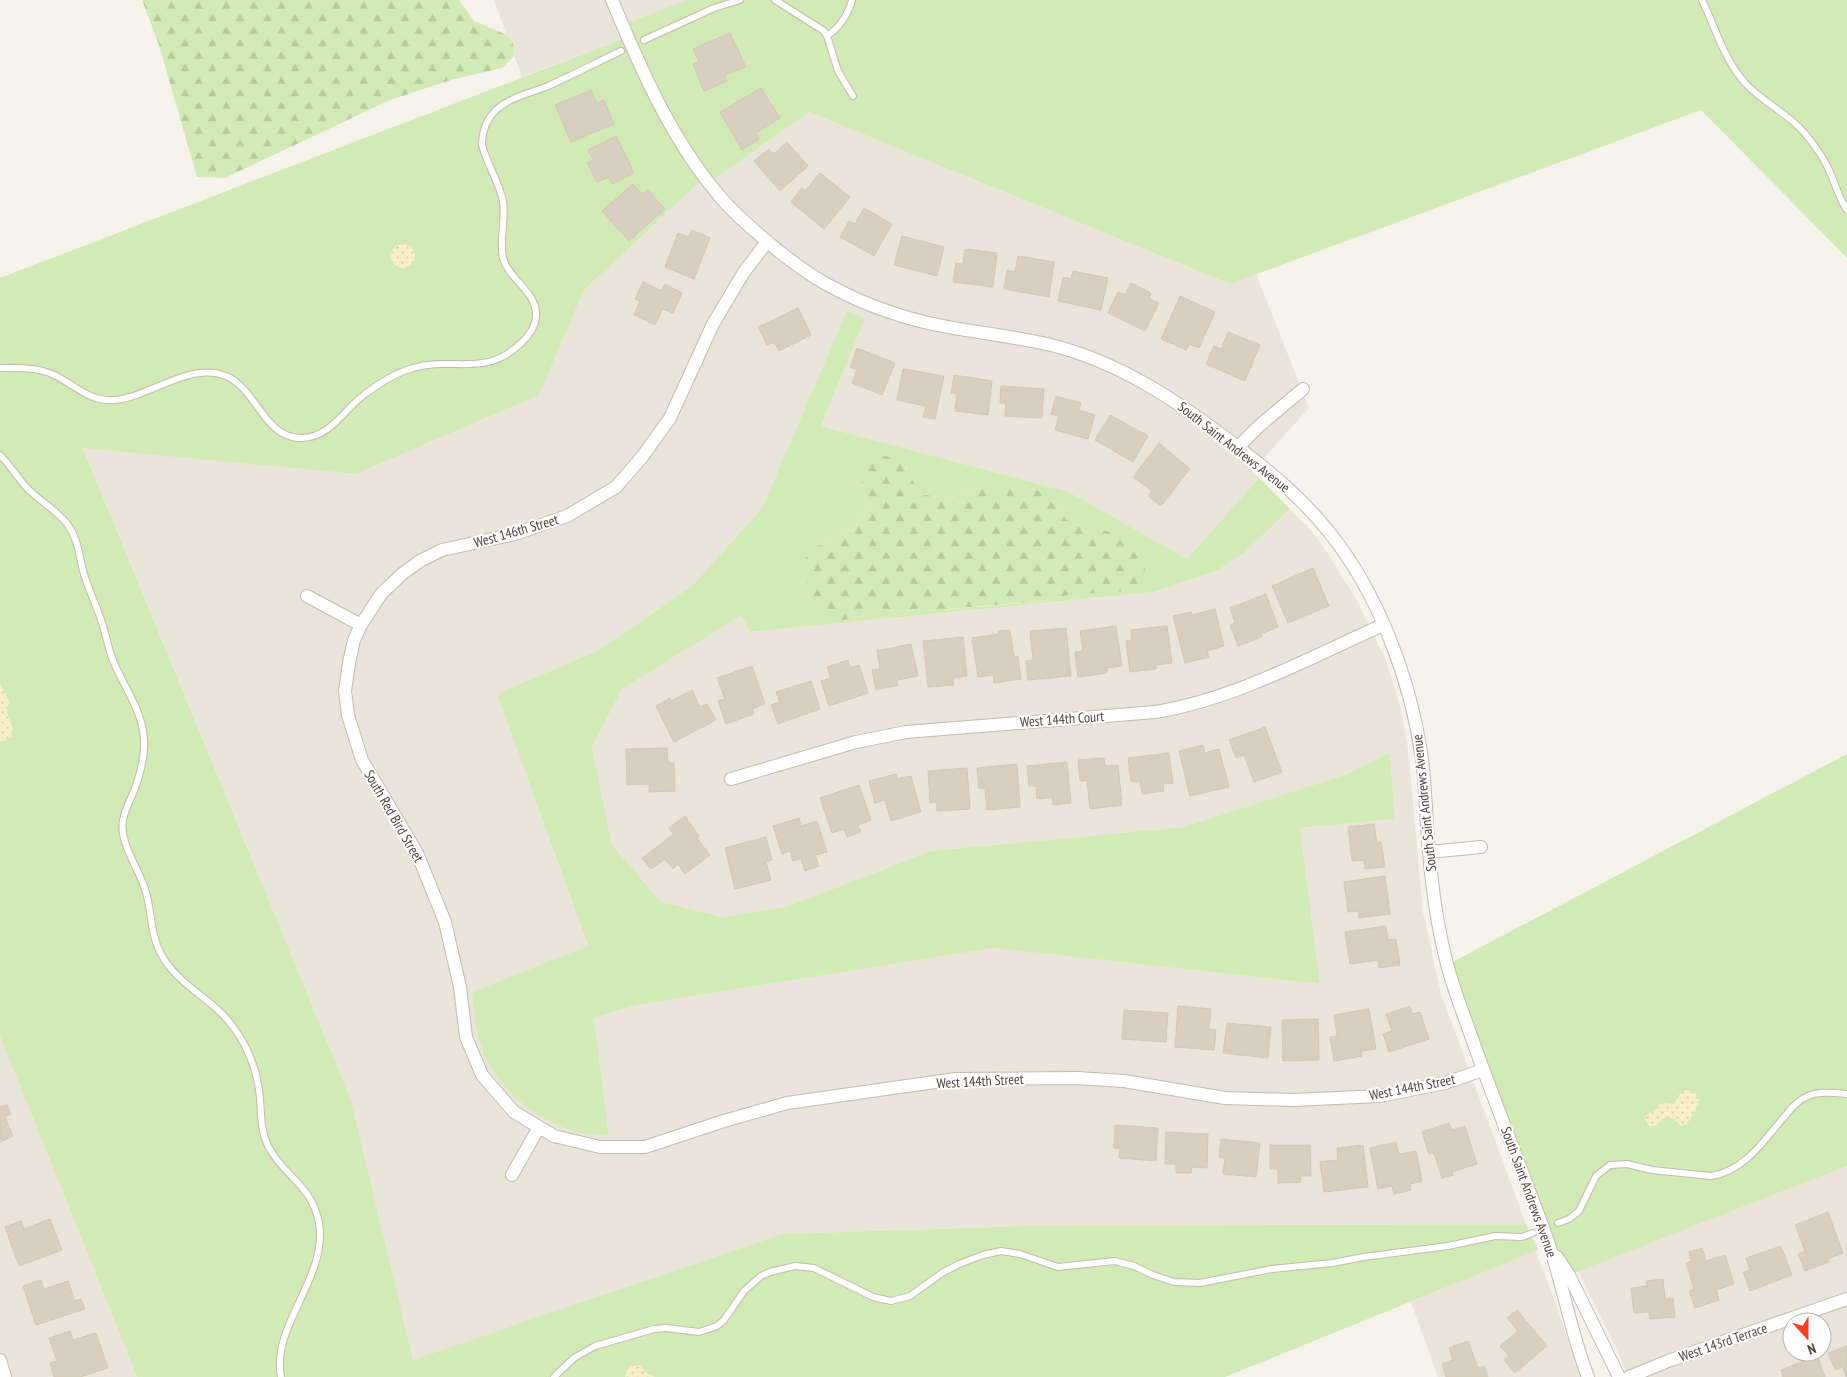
<svg xmlns="http://www.w3.org/2000/svg" width="1847" height="1377" viewBox="0 0 1847 1377" font-family="'PT Sans Narrow',sans-serif">
<defs>
<pattern id="forest-firs" width="22" height="20" patternUnits="userSpaceOnUse" patternTransform="scale(1.25)"><rect width="22" height="20" fill="#d2eab5"/><path d="M5 1l3.5 6h-7zM16 11l3.5 6h-7z" fill="#b6ca9c"/></pattern>
<pattern id="sand-dots" width="8" height="8" patternUnits="userSpaceOnUse" patternTransform="scale(1.25)"><rect width="8" height="8" fill="#f9efc9"/><path d="M2 2h.1M6 6h.1" fill="none" stroke="#d7cead" stroke-width="1.8" stroke-linecap="round"/></pattern>
</defs>
<rect width="100%" height="100%" fill="#f6f3ec"/>
<!-- residential -->
<path fill="#eae5da" fill-rule="evenodd" d="M494 0H687L624 25 628 37 522 77Z
M809 112 1230 284 1256 274 1309 408 1252 471 1259 478 1187 559 1069 492 821 426 865 318 847 312 762 508 693 585 601 649 497 694 588 947 472 992 477 1030 609 1136 594 1018 637 1005 994 948 1320 984 1300 828 1395 819 1390 753 1347 774 1184 827 931 851 789 906 722 917 661 902 612 845 592 747 622 689 742 615 749 632 1154 592 1218 570 1245 552 1290 509 1308 527 1327 552 1356 599 1385 658 1401 709 1408 749 1423 912 1441 994 1526 1224 1029 1226 782 1234 413 1361 351 1100 83 447 356 474 539 395 584 290 704 178 709 183Z
M0 1036 137 1377H0Z
M1847 1166V1377H1628L1620 1356 1578 1271ZM1792 1322H1822V1352H1792Z
M1535 1250 1550 1288 1581 1377H1438L1411 1302Z"/>
<!-- grass -->
<path fill="#d2eab5" fill-rule="evenodd" d="M687 0H1847V258L1701 110 1230 284 809 112 709 183 704 178 584 290 539 395 356 474 83 448 351 1100 413 1360 782 1234 1029 1226 1526 1224 1538 1250 1225 1377H137L0 1036V278L628 37 623 25Z
M847 311 865 318 821 426 1069 492 1187 559 1259 478 1290 509 1245 552 1218 570 1154 592 749 632 742 615 622 689 592 747 612 845 661 902 722 917 789 906 931 851 1184 827 1347 774 1390 753 1395 819 1300 828 1320 984 994 948 637 1005 594 1018 609 1136C596 1134 580 1134 567 1129 532 1116 498 1088 484 1053 476 1033 474 1013 472 992L588 946 497 694 601 649 693 585 762 508ZM906 467 912 482 921 494 949 499 979 487 1053 496 1066 519 1079 527 1118 533 1068 595 1036 602 965 608 925 611 883 610 850 619 814 548 854 528 868 507 860 476Z
M1847 754V1166L1569 1275 1550 1233 1447 965Z"/>
<!-- forest -->
<path fill="url(#forest-firs)" d="M142 0H459L474 21 505 34 513 42 514 56 502 68 454 79 390 100 225 178 197 177 159 45Z
M876 456C881 456 888 456 893 458 908 464 912 482 921 494L949 499 979 487 1043 491 1053 496 1066 519 1080 527 1118 533 1135 542 1146 554 1145 571 1139 587 1127 591 1068 595 1036 602 1007 604 925 611 883 610 850 619 835 621 811 602 803 561 814 548 854 528 868 507 860 476 861 463Z"/>
<!-- sand -->
<path fill="url(#sand-dots)" d="M391 256a12 12 0 1 1 24 0a12 12 0 1 1-24 0Z
M0 684 9 701 7 712 13 728 11 737 3 742 0 741Z
M1688 1090 1695 1093 1699 1099C1699 1107 1691 1117 1687 1124L1681 1126C1668 1113 1667 1115 1655 1126H1649L1645 1119C1647 1112 1655 1112 1658 1105L1664 1103 1674 1104 1681 1092Z
M639 1365 648 1374 655 1377H625L627 1369 633 1366Z"/>
<!-- building -->
<path fill="#d8cfc1" stroke="#d3c7b4" d="M730 33 746 67 725 75 727 81 704 91 693 64 699 62 693 49Z
M761 88 780 118 756 133 759 139 742 150 720 112Z
M591 90 597 103 604 100 614 124 571 142 555 105Z
M616 136 634 173 612 184 608 177 597 182 587 163 593 160 588 150Z
M787 142 808 166 780 191 754 161 769 149 774 154Z
M820 173 850 197 824 229 791 202 802 188 805 191Z
M633 184 642 194 647 189 665 209 629 241 602 211Z
M864 208 892 224 874 256 840 237 849 221 855 224Z
M692 230 710 238 694 279 665 267 678 233 689 237Z
M902 236 944 247 937 276 894 265Z
M965 249 997 253 993 287 953 282 956 263 963 264Z
M1018 256 1054 262 1049 297 1004 289 1007 270 1015 272Z
M1073 271 1108 278 1101 310 1058 301 1063 277 1071 279Z
M643 282 662 291 665 284 682 293 673 313 663 309 655 325 634 315 640 301 635 299Z
M1131 283 1151 293 1149 298 1159 303 1145 331 1108 313 1118 292 1125 295Z
M1180 296 1215 312 1199 348 1189 344 1186 350 1161 339Z
M798 308 811 335 779 351 774 342 767 345 758 327Z
M1228 332 1260 345 1245 381 1206 364 1214 346 1221 349Z
M857 348 895 363 882 395 852 383 857 370 850 367Z
M903 369 944 376 935 419 923 417 926 406 897 400Z
M954 375 992 381 988 415 955 411 957 394 951 393Z
M1001 386 1044 389 1042 418 1005 416 1006 403H1000Z
M1056 396 1081 403 1079 410 1095 415 1088 439 1055 430 1059 416 1051 414Z
M1110 415 1148 436 1133 462 1095 440Z
M1159 443 1190 469 1161 506 1148 496 1152 491 1133 477Z
M1313 568 1329 606 1288 623 1272 586Z
M1266 594 1278 627 1261 634 1262 637 1238 646 1230 625 1235 623 1230 608Z
M1215 609 1224 646 1207 651 1209 657 1185 663 1173 616 1191 612 1192 615Z
M1116 626 1122 666 1107 668V673L1078 677 1075 652 1083 651 1080 631Z
M1167 626 1172 663 1156 665V669L1130 672 1126 641 1132 640 1131 630Z
M1066 628 1071 676 1028 680 1026 661 1033 660 1030 631Z
M1010 630 1014 657 1018 656 1021 679 994 683 993 675 978 677 972 638 999 634 998 631Z
M963 637 967 676 953 678 954 685 928 687 923 641Z
M911 644 918 676 897 680 898 685 876 690 872 670 880 669 877 651Z
M848 660 850 668 859 665 868 693 829 706 821 681 831 678 827 667Z
M752 666 765 704 752 709 754 714 726 724 718 701 725 699 717 678Z
M811 681 820 709 778 724 771 705 780 702 776 692Z
M692 690 700 707 707 704 716 720 674 742 656 706 670 698 671 701Z
M1265 727 1282 772 1254 782 1244 755 1236 758 1229 740Z
M1203 745 1205 753 1219 749 1229 787 1190 796 1179 751Z
M667 748 668 763H674L675 791 649 792V784L627 785 626 749Z
M1169 753 1173 783 1163 784 1164 791 1142 794 1140 781 1131 782 1128 758Z
M1104 758 1105 766 1118 765 1122 805 1090 809 1087 781H1080L1078 760Z
M1067 762 1071 803 1053 805 1052 797 1037 799 1036 786H1029L1027 766Z
M1017 764 1020 807 987 810 985 788H979L977 768Z
M967 768 970 809 937 811V802L930 803 928 771Z
M896 774 897 779 911 776 921 812 891 821 885 800 875 803 869 781Z
M859 785 871 820 858 825 861 832 847 837 844 829 832 833 820 798Z
M685 816 699 836 697 838 710 855 685 874 678 864 673 869 665 859 651 869 642 858 674 834 669 828Z
M799 818 801 826 817 821 827 852 815 855 819 866 805 871 801 858 793 861 790 851 782 854 773 826Z
M1374 824 1377 843 1381 842 1385 867 1365 869 1364 860 1352 861 1348 827Z
M766 837 772 860 766 862 771 880 735 889 725 848Z
M1385 876 1390 914 1359 918 1358 911 1348 912 1344 882Z
M1386 926 1388 940 1396 939 1400 965 1379 968 1378 960 1350 964 1345 932Z
M1178 1006 1211 1009 1209 1029 1216 1030 1214 1050 1175 1047Z
M1410 1006 1412 1014 1420 1012 1429 1039 1389 1052 1383 1034 1392 1031 1386 1014Z
M1369 1009 1376 1049 1361 1051 1362 1056 1334 1061 1330 1037 1337 1036 1334 1015Z
M1124 1010 1168 1013 1166 1042 1122 1039Z
M1318 1019 1319 1060 1283 1061 1282 1020Z
M1227 1023 1271 1027 1268 1058 1223 1053Z
M7 1105 11 1114 5 1117 13 1136 0 1142V1107Z
M1449 1123 1452 1130 1465 1126 1477 1164 1452 1172 1453 1175 1442 1178 1434 1153 1429 1154 1422 1132Z
M1115 1125 1158 1128 1156 1161 1119 1158 1120 1149 1114 1148Z
M1166 1132 1208 1134 1207 1168 1192 1167 1191 1173H1176V1164H1165Z
M1221 1139 1260 1143 1256 1177 1223 1174 1225 1158 1219 1157Z
M1396 1142 1399 1154 1416 1151 1422 1181 1410 1184 1411 1190 1394 1194 1392 1186 1378 1189 1370 1148Z
M1270 1145H1310L1311 1176H1300L1301 1182 1278 1183V1169H1270Z
M1363 1145 1368 1187 1324 1192 1320 1162 1338 1160 1337 1148Z
M1828 1212 1843 1253 1828 1259 1829 1262 1805 1271 1798 1254 1805 1251 1795 1225Z
M50 1219 62 1250 19 1266 5 1227 21 1221 24 1229Z
M1781 1246 1792 1275 1750 1291 1743 1272 1750 1270 1746 1258Z
M1702 1248 1706 1261 1725 1255 1734 1284 1716 1290 1719 1300 1695 1308 1689 1291 1694 1289 1686 1263 1692 1261 1689 1252Z
M1663 1279 1665 1299 1673 1298 1675 1317 1650 1319 1649 1312 1634 1313 1631 1288 1647 1286 1646 1281Z
M41 1280 44 1289 68 1281 75 1301 81 1299 85 1309 36 1325 23 1286Z
M1517 1310 1547 1346 1515 1373 1504 1360 1509 1356 1500 1346 1518 1331 1507 1318Z
M70 1331 73 1340 96 1333 108 1368 80 1377H54L50 1363 57 1361 49 1338Z
M1468 1341 1478 1368 1484 1366 1488 1377H1446L1442 1364 1453 1360 1449 1348Z
M1847 1346V1377H1846L1843 1367 1835 1370 1828 1353Z
M1817 1356 1825 1377H1783L1781 1370Z"/>
<g fill="none" stroke-linecap="round" stroke-linejoin="round">
<!-- service casing -->
<g stroke="#c2bbae" stroke-width="8">
<path id="service" d="M775 0 824 31 827 36 838 71 853 96
M1702 0C1716 29 1724 60 1746 84 1765 104 1791 115 1807 136 1815 146 1823 157 1828 168 1835 182 1838 197 1847 210
M827 36C840 27 848 15 852 0
M644 40 714 8 740 0
M0 368C17 368 36 367 52 374 73 383 88 402 114 400 151 397 190 361 226 376 257 389 264 439 302 438 329 437 342 413 360 398 375 386 395 373 413 368 452 356 484 378 520 344 528 337 535 328 536 317 538 292 509 280 503 258 499 240 506 220 503 201 499 182 487 164 482 145 482 132 487 119 496 110 510 97 531 93 548 86 573 75 597 62 621 51
M0 455C10 465 17 477 26 487 39 501 57 510 68 525 79 541 79 557 84 574 89 591 97 607 102 623 106 635 108 647 112 658 122 685 143 710 144 740 145 757 140 775 134 791 130 800 125 810 123 820 119 843 138 867 145 889 152 910 150 934 161 954 178 986 214 999 234 1028 247 1046 256 1069 259 1090 262 1109 259 1128 268 1146 284 1177 312 1185 319 1223 328 1278 271 1325 281 1377
M1558 1223 1569 1219 1579 1211 1596 1176 1610 1165 1627 1164 1652 1170 1711 1176C1745 1171 1764 1140 1785 1116 1791 1108 1798 1100 1808 1096 1820 1091 1835 1093 1847 1094
M554 1377 574 1358 595 1346 654 1329 666 1328 699 1332 717 1326 724 1320 744 1291 761 1276 770 1272 795 1266 814 1268 873 1297 891 1301 910 1296 942 1273 959 1264 983 1255 1001 1251 1020 1254 1058 1267 1115 1261 1134 1266 1153 1275 1174 1282 1200 1283 1272 1269 1332 1263 1364 1257 1448 1246 1495 1236 1522 1237 1533 1233"/>
</g>
<!-- minor casing -->
<g stroke="#c2bbae" stroke-width="14">
<path id="minor" d="M612 0C640 67 670 137 717 193 730 210 747 224 763 238 784 256 805 273 830 286 859 302 892 314 924 322 966 332 1009 335 1051 345 1120 362 1179 402 1235 445 1269 471 1302 498 1329 532 1379 594 1411 681 1422 759 1426 790 1426 821 1429 851 1432 888 1437 924 1446 960 1453 989 1465 1018 1475 1047 1498 1110 1523 1173 1546 1236 1563 1282 1570 1331 1588 1377
M1238 447 1259 426 1303 389
M307 596 361 625 381 594 402 574 420 561 442 550 515 534 567 516 616 487 642 457 670 418 713 324 744 272 767 242
M361 625 354 640 349 663 345 691 348 715 362 760 417 853 445 922 460 987 466 1037 482 1075 514 1112 539 1127
M731 779 856 742 906 732 1155 712C1235 699 1309 658 1383 625
M1429 852 1481 847
M512 1175 539 1127 554 1136 600 1147H645L724 1121 787 1103 956 1079 1077 1078 1124 1081 1225 1098 1293 1100 1380 1096 1445 1083 1483 1070
M1557 1257 1569 1275 1619 1377
M0 1360 5 1377
M1629 1377 1668 1361 1847 1299"/>
</g>
<!-- service -->
<use href="#service" stroke="#fff" stroke-width="6"/>
<!-- minor -->
<use href="#minor" stroke="#fff" stroke-width="12"/>
</g>
<g text-anchor="middle" dominant-baseline="central" stroke-width="4" stroke-linejoin="round" paint-order="stroke">
<!-- street labels -->
<g font-size="14" fill="#4b4439" stroke="#fff">
<text transform="translate(1234 447) rotate(38)">South Saint Andrews Avenue</text>
<text transform="translate(516 531) rotate(-16)">West 146th Street</text>
<text transform="translate(1062 719) rotate(-4)">West 144th Court</text>
<text transform="translate(1424 803) rotate(-96)">South Saint Andrews Avenue</text>
<text transform="translate(394 816) rotate(60)">South Red Bird Street</text>
<text transform="translate(980 1081) rotate(-3)">West 144th Street</text>
<text transform="translate(1412 1087) rotate(-11)">West 144th Street</text>
<text transform="translate(1529 1192) rotate(70)">South Saint Andrews Avenue</text>
<text transform="translate(1723 1342) rotate(-19)">West 143rd Terrace</text>
</g>
</g>
<!-- north arrow -->
<g transform="translate(1807 1337) rotate(159)"><circle r="24" fill="#ffffff" stroke="#b7b4b0"/>
<path d="M0-4L9 19L0 12L-9 19Z" fill="#fc3f1d"/>
<text y="-8" font-size="14" font-weight="bold" text-anchor="middle" fill="#4b4439">N</text>
</g>
</svg>
